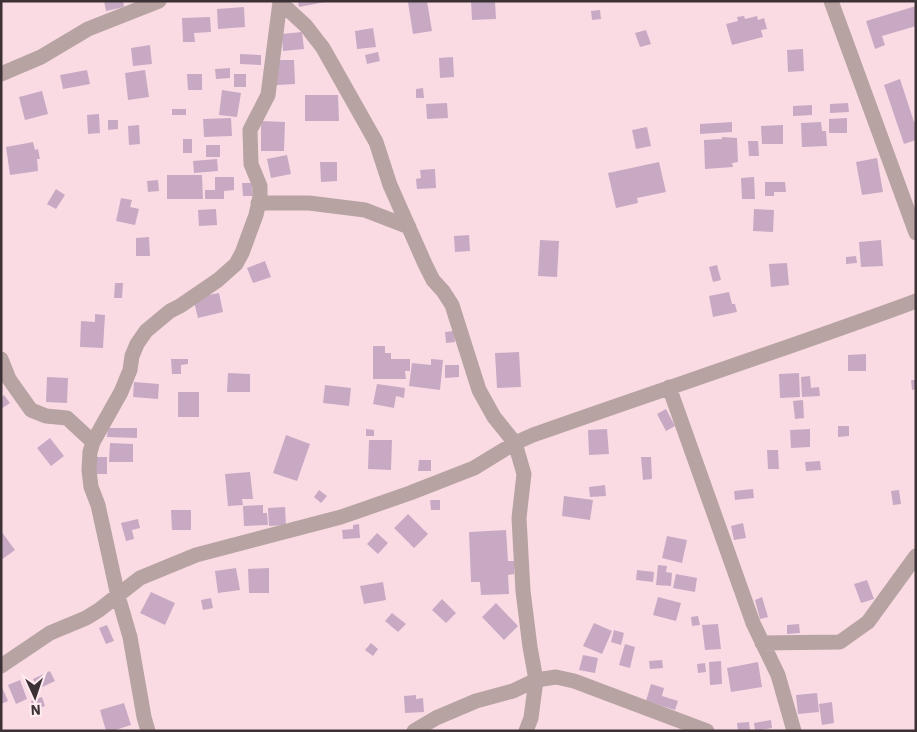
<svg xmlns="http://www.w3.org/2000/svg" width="917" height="732" viewBox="0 0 917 732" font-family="'IBM Plex Sans',sans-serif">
<rect width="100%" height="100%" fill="#fadbe4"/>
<!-- building -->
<path fill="#c7a9c4" d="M104 1H123L124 7 106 11Z
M298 1H325V2L299 7Z
M427 1 432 31 413 34 408 2Z
M471 1H495L496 19 472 20Z
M916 6V26L882 36 885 45 875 49 866 21Z
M244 7 245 27 218 29 217 9Z
M600 10 601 19 592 20 591 11Z
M744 16 745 19 757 16 758 20 764 18 767 29 761 30 763 37 732 45 726 24 738 21 737 17Z
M210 17 211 32 194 33 195 42H183L182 18Z
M373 28 376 47 357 49 355 31Z
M646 30 651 44 640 47 635 33Z
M302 32 304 49 283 51 282 34Z
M150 45 152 64 133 66 131 48Z
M803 49 804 71 788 72 787 50Z
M378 52 380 61 367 64 365 55Z
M240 54 261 55V65L240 64Z
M453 57 454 77 440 78 439 58Z
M276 60H294L295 84 277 85Z
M230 68V78L216 79 215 69Z
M87 70 90 84 63 89 60 75Z
M145 70 149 97 128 100 125 73Z
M187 74H202V90H188Z
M234 74H246V87H234Z
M900 79 914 122 916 121V140L904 144 884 85Z
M423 88 424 98H416V89Z
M222 90 241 93 237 117 219 115Z
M42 91 48 114 25 120 19 97Z
M305 95H338L339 121H305Z
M447 103 448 118 427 119 426 104Z
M848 103 849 112 830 113V104Z
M812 105V115L793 116V106Z
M172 109H186V115H172Z
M99 114 100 133 88 134 87 115Z
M231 118 232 136 204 137 203 119Z
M847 118V133H829V119Z
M108 120H118V129L108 130Z
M261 121 285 122 284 151H261Z
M732 122V132L700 134V124Z
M821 122 822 131H826L827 146 802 147 801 123Z
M139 125 140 144 129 145 128 126Z
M783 125V144H762L761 126Z
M647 127 651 146 636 149 632 130Z
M722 137 737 138 738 162 732 163 733 167 705 169 704 140 722 139Z
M183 139H192V153H183Z
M748 141H758L759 156H749Z
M33 142 35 150 38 149 40 159H37L38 171 10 175 6 147Z
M206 145H220V157H206Z
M287 155 291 174 271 178 267 159Z
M877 158 883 192 862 195 856 162Z
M217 159 218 171 194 173 193 161Z
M320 162H337V181L321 182Z
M659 162 666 192 637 198 638 203 616 208 608 173Z
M435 169 436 188 417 189 416 179 421 178 420 170Z
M167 175H202L203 199H167Z
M215 177H234V190L224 191V199H205V190H215Z
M754 177 755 199H742L741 178Z
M158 180 159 191 148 192 147 181Z
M765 182H785L786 192H774V196H765Z
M242 183H252L253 196H243Z
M56 189 65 195 56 209 47 204Z
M121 198 132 200 130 207 139 209 135 225 116 221Z
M216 209 217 225 199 226 198 210Z
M754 209 774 210 773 232 753 231Z
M469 235 470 251 455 252 454 236Z
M149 237 150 256H136V238Z
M540 240 559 241 557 277 538 276Z
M881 240 883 266 861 267 859 242Z
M856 256 857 263 846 264V257Z
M265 261 271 277 253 283 247 268Z
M787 263 789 285 771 287 769 264Z
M717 265 721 280 713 282 709 267Z
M115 283H123L122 298H114Z
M729 292 732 304H735L737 312 713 317 709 296Z
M219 293 223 312 198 318 193 298Z
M95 314 105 315 103 348 80 347 81 321 95 322Z
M454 331 455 342 446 343 445 332Z
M373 346H385V353H391V359H410V371H405L406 379H373Z
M519 352 521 387 497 388 495 353Z
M866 354V371H848V355Z
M171 359H188V364L181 365V374H172Z
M431 359 443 360 440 390 409 386 412 363 431 365Z
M445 365H459V377L445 378Z
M228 373 250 374V392H227Z
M799 373 800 397 780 398 779 374Z
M810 376 811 388 819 387 820 396 802 397 801 377Z
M47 377 68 378 67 403 46 402Z
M911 380H916V389L912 390Z
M134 382 159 384 158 399 133 397Z
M377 384 405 388 404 398 396 396 394 408 373 404Z
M325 385 351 388 349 406 323 403Z
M178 392H199V417H178Z
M4 395 10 403 1 409V398Z
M803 400 804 418 795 419 793 401Z
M666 409 675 426 666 431 657 414Z
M838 426H849V436L838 437Z
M108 428H137V438L107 437Z
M366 429 374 430V436H366Z
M607 429 609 454 589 455 588 430Z
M810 429V447L791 448 790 430Z
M286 435 310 444 297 481 273 473Z
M50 438 64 456 51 466 37 448Z
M369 440H392L391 470 368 469Z
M110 443 133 444V462H109Z
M767 450H778L779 469H768Z
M96 457H107V474H96Z
M641 457H651L652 479 643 480Z
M419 460H431V471H418Z
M820 461 821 470 806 471 805 462Z
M250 472 253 499H242L243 505 228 506 225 474Z
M605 485 606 496 590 497 589 487Z
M753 489 754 498 735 500 734 491Z
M319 490 327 496 321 503 314 497Z
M899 490 901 504 893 505 891 491Z
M564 496 593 500 590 520 562 516Z
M430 500H440V510H431Z
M263 505V513H267L268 525 244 526 243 506Z
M285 507 286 525 269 526 268 508Z
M171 510H191V530H172Z
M408 514 428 534 414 548 394 528Z
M138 519 140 528 132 530 134 539 126 541 121 523Z
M743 523 746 538 734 540 731 526Z
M359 524 360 538 343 539 342 530 353 529V525Z
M506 530 508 561H514V574L508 575 509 594 481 595 480 582H471L469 532Z
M1 531 15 550 1 560Z
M377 533 388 543 378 554 367 544Z
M667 536 687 540 682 563 662 558Z
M658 565 667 566 666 572 672 573 671 586 656 585Z
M236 568 240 590 218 593 215 571Z
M269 568V593H249L248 569Z
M637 570 654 572 653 582 636 580Z
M676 574 697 578 695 592 673 588Z
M867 580 874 599 861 603 854 584Z
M383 582 386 600 364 604 360 586Z
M151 592 175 603 165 625 140 613Z
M658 597 681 603 676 621 653 615Z
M762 597 768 617 760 619 755 600Z
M211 598 213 608 203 610 201 600Z
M442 599 456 613 446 623 432 610Z
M496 603 518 626 504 640 482 617Z
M392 613 406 624 398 632 385 621Z
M698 616 700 625 692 626 691 617Z
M594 623 612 631 602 654 583 646Z
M718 624 721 649 705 650 702 625Z
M799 624 800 633 787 634V625Z
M107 625 114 641 106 644 99 628Z
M614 630 624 633 621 645 611 642Z
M371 643 378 649 373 656 365 650Z
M625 644 635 647 630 668 619 665Z
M583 655 598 658 595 673 579 670Z
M662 660 663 668 650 669 649 661Z
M721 661 722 684 710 685 709 662Z
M758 662 762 687 731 692 727 668Z
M705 663 706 672 698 673 697 664Z
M50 671 55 681 38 689 33 679Z
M20 680 27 699 16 704 8 685Z
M651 684 664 688 662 696 678 701 675 710 646 701Z
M1 685 8 701 1 704Z
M817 693 819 712 798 714 796 695Z
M416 695V699L423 698 424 712 405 713 404 696Z
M42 697 45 706 34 710 31 701Z
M832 702 834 723 822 725 819 704Z
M124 703 131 725 112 731H106L100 710Z
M771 720 772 728 755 731 754 723Z
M749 722 750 731H738L737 723Z"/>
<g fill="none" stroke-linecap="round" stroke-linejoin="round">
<!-- minor -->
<path stroke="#b7a3a1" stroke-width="15" d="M279 1 306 26 323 48 376 142 390 185 425 264 433 280 443 291 452 305 479 390 494 417 515 443 524 474 519 518 523 591 530 647 536 680 531 718 526 731
M831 1 916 233
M1 74 41 57 88 29 159 1
M258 203H309L365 210 409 227
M1 359 9 379 31 410 46 416 67 418 93 442
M669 387 753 623 778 675 794 731
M762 643 840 642 868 622 916 556
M1 666 50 633 86 618 99 610 140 578 196 555 341 517 410 493 474 468 515 443 533 435C660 390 789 348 916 301
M148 731 144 717 130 637 118 596 98 505 91 487 89 470 90 452 93 442 121 392 130 370 132 356 137 344 146 331 170 311 180 306 218 280 236 264 242 253 256 215 260 197V186L251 164 250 130 268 95 280 2
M414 731 436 718 476 701 513 691 536 680 556 677 574 681 707 731"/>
</g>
<!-- border -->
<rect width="917" height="732" fill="none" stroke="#3c3134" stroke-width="5"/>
<!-- north arrow -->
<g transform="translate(35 697) rotate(177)" stroke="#ffecf1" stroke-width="4" paint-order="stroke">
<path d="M0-4L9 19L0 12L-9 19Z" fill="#3c3134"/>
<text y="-8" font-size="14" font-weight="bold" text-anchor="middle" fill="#3c3134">N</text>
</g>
</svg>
